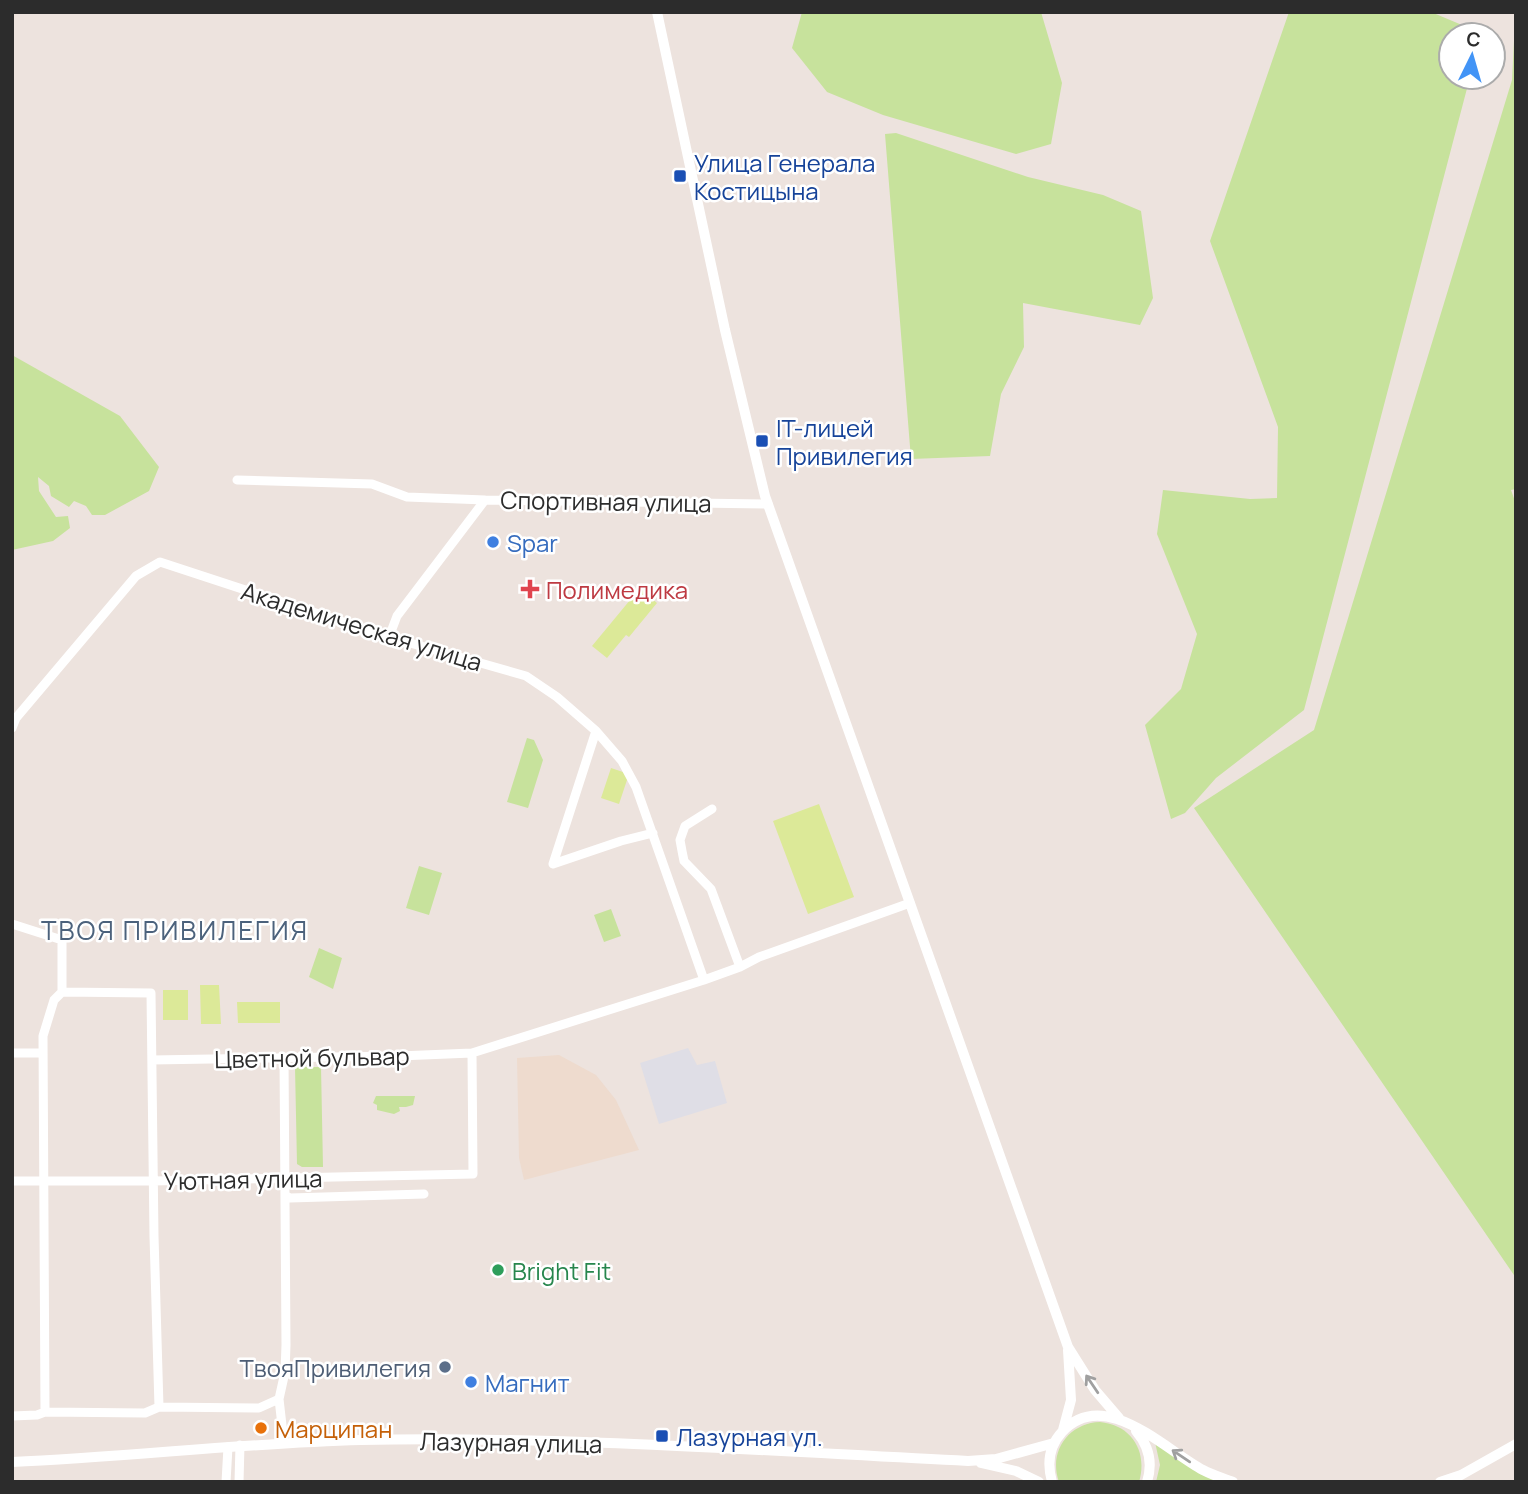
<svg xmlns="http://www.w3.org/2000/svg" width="1528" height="1494" viewBox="0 0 1528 1494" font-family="Manrope,sans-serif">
<rect width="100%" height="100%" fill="#ede3de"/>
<!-- industrial -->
<path fill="#dfdee6" d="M688 1048 697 1065 715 1061 727 1103 659 1124 640 1063Z"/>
<!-- education -->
<path fill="#eedbce" d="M559 1055 596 1075 616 1100 639 1150 524 1180 519 1158 517 1058Z"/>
<!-- green -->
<path fill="#c7e29c" d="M802 12H1041L1062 83 1051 144 1016 154 883 115 827 92 792 48Z
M1289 12H1431L1481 33 1451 35V77H1470L1304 710 1216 778 1185 813 1171 819 1145 725 1181 689 1197 634 1157 534 1163 490 1250 499 1277 498 1278 427 1210 241Z
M1515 21 1516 489 1511 490 1516 504V1278L1194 808 1314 730 1512 80Z
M896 133 1028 177 1103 195 1141 211 1153 298 1140 325 1023 303 1024 347 1001 394 990 456 911 459 885 134Z
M12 355 120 416 159 467 149 491 105 515H92L86 506 74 501 69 507 51 496 49 486 38 477 39 491 56 517 68 516 70 528 53 541 12 550Z
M527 738 534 740 543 760 528 808 507 802Z
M419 866 442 873 429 915 406 908Z
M611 909 621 936 604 942 594 915Z
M319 948 342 958 333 989 309 977Z
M295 1067H321L323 1167H302L297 1164Z
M376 1096H415L413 1105 406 1107H399L400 1111 394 1114 377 1110V1105L373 1103Z
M1100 1422C1132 1425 1148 1452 1139 1482H1059C1048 1451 1069 1423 1100 1422Z
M1155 1442 1223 1482H1156L1160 1465Z"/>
<!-- pitch -->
<path fill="#dce998" d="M640 588 657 603 629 637 626 635 607 658 592 646Z
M611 768 629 774 619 804 601 798Z
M819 804 854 897 808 914 773 821Z
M200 985H219L221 1024H201Z
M163 990H188V1020H163Z
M237 1002H280V1023H238Z"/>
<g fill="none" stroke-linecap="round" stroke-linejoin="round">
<!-- minor -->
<path stroke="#fff" stroke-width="9" d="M237 480 372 484 407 497 485 500
M389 637 397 616 485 500 768 504
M12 728 16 718 136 576 160 562 389 637 526 676 557 697 596 731 622 761 636 787 704 980 472 1053 399 1056 152 1060
M712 809 685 826 680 840 682 851 684 861 711 889 740 967
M553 864 596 731
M553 864 621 841 653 833
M12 924 62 940V992L54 1000 43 1036 45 1412
M704 980 740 967 759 957 910 903
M62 992 151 993 154 1236 159 1407
M12 1053H43
M12 1181H153L473 1174 472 1053
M285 1195 290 1198 424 1194
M279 1399 284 1443
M12 1416 37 1415 45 1412 145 1413 159 1407 259 1408 279 1399 285 1372 286 1345 284 1057
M226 1482 228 1447
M239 1482 240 1445"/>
<!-- tertiary -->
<path stroke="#fff" stroke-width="10" d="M657 12 725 330 765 496 1068 1347 1095 1390 1119 1418
M1063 1430 1071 1400 1068 1350
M1136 1431C1149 1446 1153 1463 1147 1482
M12 1462C129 1457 244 1443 361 1440 563 1436 766 1451 968 1461L996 1459 1054 1443
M981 1463 1016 1471 1039 1482
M1052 1482C1047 1464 1049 1446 1062 1432 1104 1386 1164 1449 1203 1470 1212 1475 1223 1478 1233 1482
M1440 1482 1461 1475 1516 1444"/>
</g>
<!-- one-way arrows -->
<defs><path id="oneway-shaft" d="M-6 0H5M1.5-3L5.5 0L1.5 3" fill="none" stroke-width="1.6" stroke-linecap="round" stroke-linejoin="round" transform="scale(1.75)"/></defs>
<g stroke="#a0a0a0">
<use href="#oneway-shaft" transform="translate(1092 1384) rotate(-124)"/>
<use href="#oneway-shaft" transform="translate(1181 1456) rotate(-146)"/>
</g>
<!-- markers -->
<g fill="#1a4fb4" stroke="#fff" stroke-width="2.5">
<rect x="673" y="169" width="14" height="14" rx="3.5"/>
<rect x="755" y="434" width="14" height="14" rx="3.5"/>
<rect x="655" y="1429" width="14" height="14" rx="3.5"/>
</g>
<g fill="#3f7fe0" stroke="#fff" stroke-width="2.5">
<circle cx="493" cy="542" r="7"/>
<circle cx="471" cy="1382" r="7"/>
</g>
<path fill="#e0444e" stroke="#fff" stroke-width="2.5" d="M526.5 578.5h7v7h7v7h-7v7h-7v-7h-7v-7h7z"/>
<circle fill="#2e9e5b" stroke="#fff" stroke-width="2.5" cx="498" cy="1270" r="7"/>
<circle fill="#5c6f8a" stroke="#fff" stroke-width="2.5" cx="445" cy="1367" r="7"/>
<circle fill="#e8710a" stroke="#fff" stroke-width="2.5" cx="261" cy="1428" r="7"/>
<g text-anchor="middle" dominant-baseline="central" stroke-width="5" stroke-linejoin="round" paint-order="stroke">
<!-- transit labels -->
<g font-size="24" fill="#164399" stroke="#fff" text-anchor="start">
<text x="694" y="162">Улица Генерала<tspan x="694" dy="28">Костицына</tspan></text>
<text x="776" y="427">IT-лицей<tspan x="776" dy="28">Привилегия</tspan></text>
<text x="676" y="1436">Лазурная ул.</text>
</g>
<!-- street labels -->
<g font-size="24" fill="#2c2c2c" stroke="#fff">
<text transform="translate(606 501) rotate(1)">Спортивная улица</text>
<text transform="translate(362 626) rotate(17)">Академическая улица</text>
<text transform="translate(312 1057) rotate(-1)">Цветной бульвар</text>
<text transform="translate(243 1179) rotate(-1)">Уютная улица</text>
<text transform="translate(511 1442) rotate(1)">Лазурная улица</text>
</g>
<!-- shop labels -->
<g font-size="24" fill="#366cbe" stroke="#fff" text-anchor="start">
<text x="507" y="542">Spar</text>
<text x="485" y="1382">Магнит</text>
</g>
<!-- health labels -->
<g font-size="24" fill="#be3a42" stroke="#fff" text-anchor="start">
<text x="546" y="589">Полимедика</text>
</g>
<!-- leisure labels -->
<g font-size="24" fill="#27864d" stroke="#fff" text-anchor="start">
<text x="512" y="1270">Bright Fit</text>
</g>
<!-- service labels -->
<g font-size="24" fill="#4e5e75" stroke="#fff" text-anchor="end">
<text x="431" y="1367">ТвояПривилегия</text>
</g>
<!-- food labels -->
<g font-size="24" fill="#c56008" stroke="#fff" text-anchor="start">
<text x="275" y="1428">Марципан</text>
</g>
<!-- neighbourhood labels -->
<g font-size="26" letter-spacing="2" fill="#4c627c" stroke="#fff">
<text x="175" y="930">ТВОЯ ПРИВИЛЕГИЯ</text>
</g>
</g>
<!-- border -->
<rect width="1528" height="1494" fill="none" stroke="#2c2c2c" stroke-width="28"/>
<!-- north arrow -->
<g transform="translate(1472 56) rotate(5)"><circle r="33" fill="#ffffff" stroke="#ababab" stroke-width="2"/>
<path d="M0-5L12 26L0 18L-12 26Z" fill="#4294f6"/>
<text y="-10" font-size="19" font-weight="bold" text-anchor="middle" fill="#2c2c2c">С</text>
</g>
</svg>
